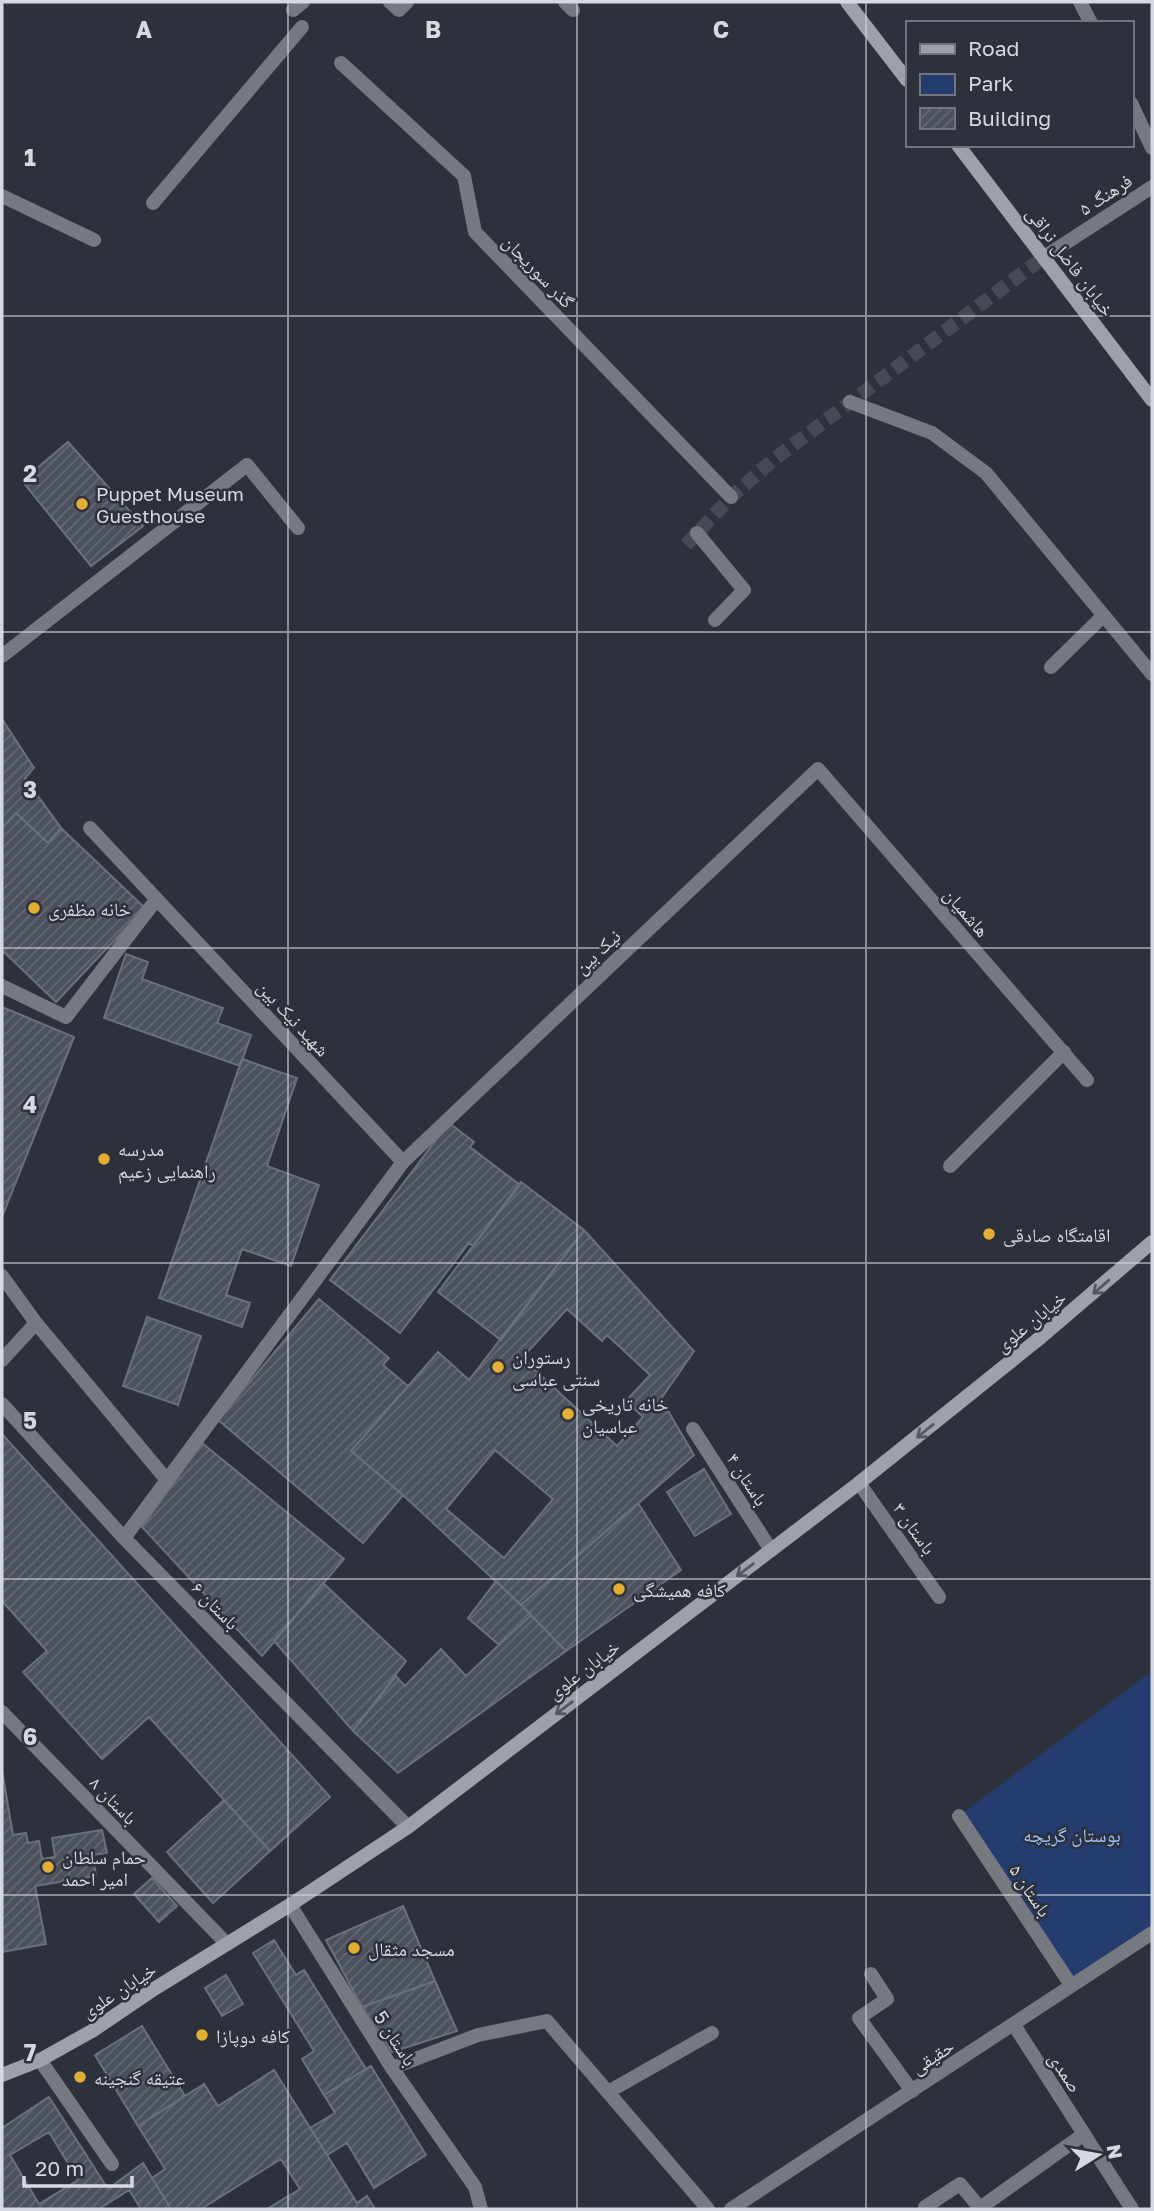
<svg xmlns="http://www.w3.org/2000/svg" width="1154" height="2211" viewBox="0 0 1154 2211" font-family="'Golos Text','Noto Naskh Arabic',sans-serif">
<defs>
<pattern id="building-hatch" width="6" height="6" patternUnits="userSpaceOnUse" patternTransform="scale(1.75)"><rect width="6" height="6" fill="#4b515d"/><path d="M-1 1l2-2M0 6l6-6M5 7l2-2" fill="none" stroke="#646974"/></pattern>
</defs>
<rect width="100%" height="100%" fill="#2c313c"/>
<!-- green -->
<path fill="#243c6e" d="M1152 1671V1933L1071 1985 959 1816Z"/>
<!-- building -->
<path fill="url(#building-hatch)" stroke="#6a717d" stroke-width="2" fill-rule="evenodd" d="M68 442 143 526 91 566 22 481Z
M2 719 34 768 25 778 61 828 48 843 16 813 2 828Z
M16 813 48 843 61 828 145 908 56 1002 2 950V828Z
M126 954 148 962 142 979 223 1008 217 1023 251 1035 240 1066 104 1018Z
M2 1007 74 1037 2 1217Z
M242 1059 297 1078 267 1166 319 1185 291 1266 242 1249 226 1295 250 1303 242 1327 159 1298Z
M449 1123 474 1142 470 1147 520 1185 473 1246 469 1243 400 1333 330 1280Z
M521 1182 584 1230 501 1340 438 1292Z
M584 1230 694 1351 661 1399 694 1455 521 1605 403 1495 351 1451 438 1352 469 1380ZM567 1309 602 1341 607 1335 650 1375 626 1401 643 1417 617 1446 522 1358ZM495 1450 553 1499 504 1558 446 1509Z
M319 1299 389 1358 383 1365 408 1386 351 1451 403 1495 363 1543 218 1420Z
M147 1317 201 1336 178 1405 123 1386Z
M2 1434 330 1797 270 1851 149 1717 102 1759 23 1672 47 1651 2 1601Z
M202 1443 344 1559 262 1656 142 1527Z
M704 1469 731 1514 695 1536 667 1492Z
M638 1503 681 1570 566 1651 521 1605Z
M496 1581 531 1615 499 1645 468 1618Z
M323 1583 406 1661 353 1731 274 1641Z
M531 1615 566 1651 398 1773 353 1731 396 1676 405 1686 441 1649 466 1676Z
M2 1770 13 1835 26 1833 28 1843 39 1841 42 1859 55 1857 52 1838 102 1830 107 1853 93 1855 96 1876 35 1886 46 1944 2 1952Z
M224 1800 270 1851 213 1903 167 1852Z
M152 1878 177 1906 159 1922 134 1894Z
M403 1906 435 1981 362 2007 326 1940Z
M274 1940 296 1975 304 1970 366 2069 324 2095 302 2059 314 2051 253 1953Z
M226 1975 243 2004 222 2016 205 1988Z
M435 1981 457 2031 392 2052 362 2007Z
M142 2026 185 2096 138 2126 95 2055Z
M371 2066 426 2155 374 2188 347 2143 327 2155 310 2128 335 2113 324 2095Z
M274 2070 357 2203 367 2196 375 2209H267L300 2189 281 2159 201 2209H171L152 2178 165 2169 138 2126 204 2084 218 2106Z
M49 2097 108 2189 143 2163 171 2209H141L129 2190 99 2209H2V2128ZM49 2132 78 2180 39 2204 10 2155Z"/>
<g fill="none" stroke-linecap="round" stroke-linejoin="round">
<!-- street-tunnel -->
<path stroke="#454a55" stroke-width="14" stroke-dasharray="14 7" stroke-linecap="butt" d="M686 545 731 497 773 460 1044 257"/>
<!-- lane -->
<path stroke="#76797f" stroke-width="14" d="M390 2 399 10 407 2
M565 2 573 10
M293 10 303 2
M341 63 464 176 475 232 731 497
M153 203 302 27
M1051 667 1103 616
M403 1162 818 769 1087 1080
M959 1816 1071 1985
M871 1974 887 1999 859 2018 912 2091
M608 2092 712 2033
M925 2207 960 2184 980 2208 1084 2134"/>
<!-- street -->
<path stroke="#76797f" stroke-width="14" d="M1080 2 1091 23
M1131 103 1152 148
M2 196 94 240
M1044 257 1152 187
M850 402 932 433 986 473 1152 674
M697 533 744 590 715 620
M2 656 247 465 298 528
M90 828 403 1162 124 1538
M2 986 66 1017 156 900
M950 1166 1064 1052
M2 1276 36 1323 166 1479
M2 1360 36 1323
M2 1404 124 1538 408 1827
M693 1429 771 1550
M859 1483 939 1597
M2 1712 227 1944
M290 1905 392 2068 475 2187 481 2209
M1014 2025 1132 2209
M40 2060 112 2164
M392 2068 478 2035 547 2021 708 2209
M731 2209 1152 1933"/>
<!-- secondary -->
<path stroke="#9da1aa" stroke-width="14" d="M847 2 907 80
M958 145 1152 400
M2 2075 40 2060 92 2031 154 1989 290 1905 408 1827 859 1483 1041 1337 1152 1242"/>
</g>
<!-- one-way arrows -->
<defs><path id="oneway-shaft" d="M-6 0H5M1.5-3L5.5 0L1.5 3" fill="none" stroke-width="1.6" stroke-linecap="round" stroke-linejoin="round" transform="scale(1.75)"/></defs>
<g stroke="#545862">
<use href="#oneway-shaft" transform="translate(1101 1287) rotate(139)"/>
<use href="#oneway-shaft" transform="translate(925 1431) rotate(141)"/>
<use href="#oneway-shaft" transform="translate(745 1570) rotate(143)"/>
<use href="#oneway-shaft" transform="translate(564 1708) rotate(143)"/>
</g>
<!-- grid -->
<path fill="none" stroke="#d5d9e0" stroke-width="2" stroke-opacity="0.55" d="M288 2V2209M577 2V2209M866 2V2209M2 316H1152M2 632H1152M2 948H1152M2 1263H1152M2 1579H1152M2 1895H1152"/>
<!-- markers -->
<g fill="#e3ae34" stroke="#2c313c" stroke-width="2.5">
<circle cx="82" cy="504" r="7"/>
<circle cx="34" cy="908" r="7"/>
<circle cx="104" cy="1159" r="7"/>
<circle cx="989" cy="1234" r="7"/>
<circle cx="498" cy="1367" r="7"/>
<circle cx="568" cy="1414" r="7"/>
<circle cx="619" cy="1589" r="7"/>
<circle cx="48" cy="1867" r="7"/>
<circle cx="354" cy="1948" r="7"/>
<circle cx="202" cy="2035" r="7"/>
<circle cx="80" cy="2077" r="7"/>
</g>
<g text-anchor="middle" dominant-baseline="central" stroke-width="5" stroke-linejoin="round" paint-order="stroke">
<!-- street labels -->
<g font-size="19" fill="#d5d9e0" stroke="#2c313c">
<text transform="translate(1105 194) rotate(-33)">فرهنگ ۵</text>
<text transform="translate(1071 261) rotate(53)">خیابان فاضل نراقی</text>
<text transform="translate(539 271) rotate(46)">گذر سوریجان</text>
<text transform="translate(967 912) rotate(49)">هاشمیان</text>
<text transform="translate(597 951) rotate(-43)">نیک بین</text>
<text transform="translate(294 1018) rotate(47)">شهید نیک بین</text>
<text transform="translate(1030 1321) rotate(-39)">خیابان علوی</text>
<text transform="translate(748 1479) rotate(57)">باستان ۴</text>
<text transform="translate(915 1528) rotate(55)">باستان ۳</text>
<text transform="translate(216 1605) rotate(46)">باستان ۶</text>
<text transform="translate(583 1669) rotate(-37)">خیابان علوی</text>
<text transform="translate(114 1800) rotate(46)">باستان ۸</text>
<text transform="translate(1031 1890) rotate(56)">باستان ۵</text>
<text transform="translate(118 1990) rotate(-33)">خیابان علوی</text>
<text transform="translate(396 2038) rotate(57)">باستان 5</text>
<text transform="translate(932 2056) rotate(-33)">حقیقی</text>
<text transform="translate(1066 2072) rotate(57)">صمدی</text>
</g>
<!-- poi labels -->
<g font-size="19" fill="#d5d9e0" stroke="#2c313c" text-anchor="start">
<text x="96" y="493">Puppet Museum<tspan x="96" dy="22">Guesthouse</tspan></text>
<text x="48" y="908">خانه مظفری</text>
<text x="118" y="1148">مدرسه<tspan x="118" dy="22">راهنمایی زعیم</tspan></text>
<text x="1003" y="1234">اقامتگاه صادقی</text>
<text x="512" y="1356">رستوران<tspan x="512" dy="22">سنتی عباسی</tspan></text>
<text x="582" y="1403">خانه تاریخی<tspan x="582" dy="22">عباسیان</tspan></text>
<text x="633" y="1589">کافه همیشگی</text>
<text x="62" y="1856">حمام سلطان<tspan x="62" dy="22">امیر احمد</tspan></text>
<text x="368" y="1948">مسجد مثقال</text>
<text x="216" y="2035">کافه دوپازا</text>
<text x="94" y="2077">عتیقه گنجینه</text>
</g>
<!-- park labels -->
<g font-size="19" fill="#a3c1fd" stroke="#2c313c">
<text x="1072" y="1834">بوستان گریچه</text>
</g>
</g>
<g font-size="23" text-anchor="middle" font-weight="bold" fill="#d5d9e0" stroke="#2c313c" stroke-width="5" stroke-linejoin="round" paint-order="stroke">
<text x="144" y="38">A</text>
<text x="433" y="38">B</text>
<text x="721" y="38">C</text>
<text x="30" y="166">1</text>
<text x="30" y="482">2</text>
<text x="30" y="798">3</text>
<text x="30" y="1113">4</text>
<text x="30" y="1429">5</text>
<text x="30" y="1745">6</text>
<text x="30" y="2061">7</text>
</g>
<!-- border -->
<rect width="1154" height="2211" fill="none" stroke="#d5d9e0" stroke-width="7"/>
<!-- legend -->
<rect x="906" y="21" width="228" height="126" fill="#2c313c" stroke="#70747e" stroke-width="2"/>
<rect x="920" y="44" width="35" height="10" fill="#9da1aa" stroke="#70747e" stroke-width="2"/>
<text x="968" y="56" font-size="21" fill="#d5d9e0">Road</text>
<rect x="920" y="74" width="35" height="21" fill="#243c6e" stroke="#70747e" stroke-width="2"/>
<text x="968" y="91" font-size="21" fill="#d5d9e0">Park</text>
<rect x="920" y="108" width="35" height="21" fill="url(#building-hatch)" stroke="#70747e" stroke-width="2"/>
<text x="968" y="126" font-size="21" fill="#d5d9e0">Building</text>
<!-- north arrow -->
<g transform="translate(1098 2155) rotate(79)" stroke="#2c313c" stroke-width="5" paint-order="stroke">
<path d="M0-5L12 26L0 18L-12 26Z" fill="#d5d9e0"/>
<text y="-10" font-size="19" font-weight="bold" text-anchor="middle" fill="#d5d9e0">N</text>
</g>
<!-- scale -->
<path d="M24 2176v10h108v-10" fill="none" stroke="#d5d9e0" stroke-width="3.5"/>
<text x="35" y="2176" font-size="21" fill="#d5d9e0" stroke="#2c313c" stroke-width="5" paint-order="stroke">20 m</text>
</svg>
